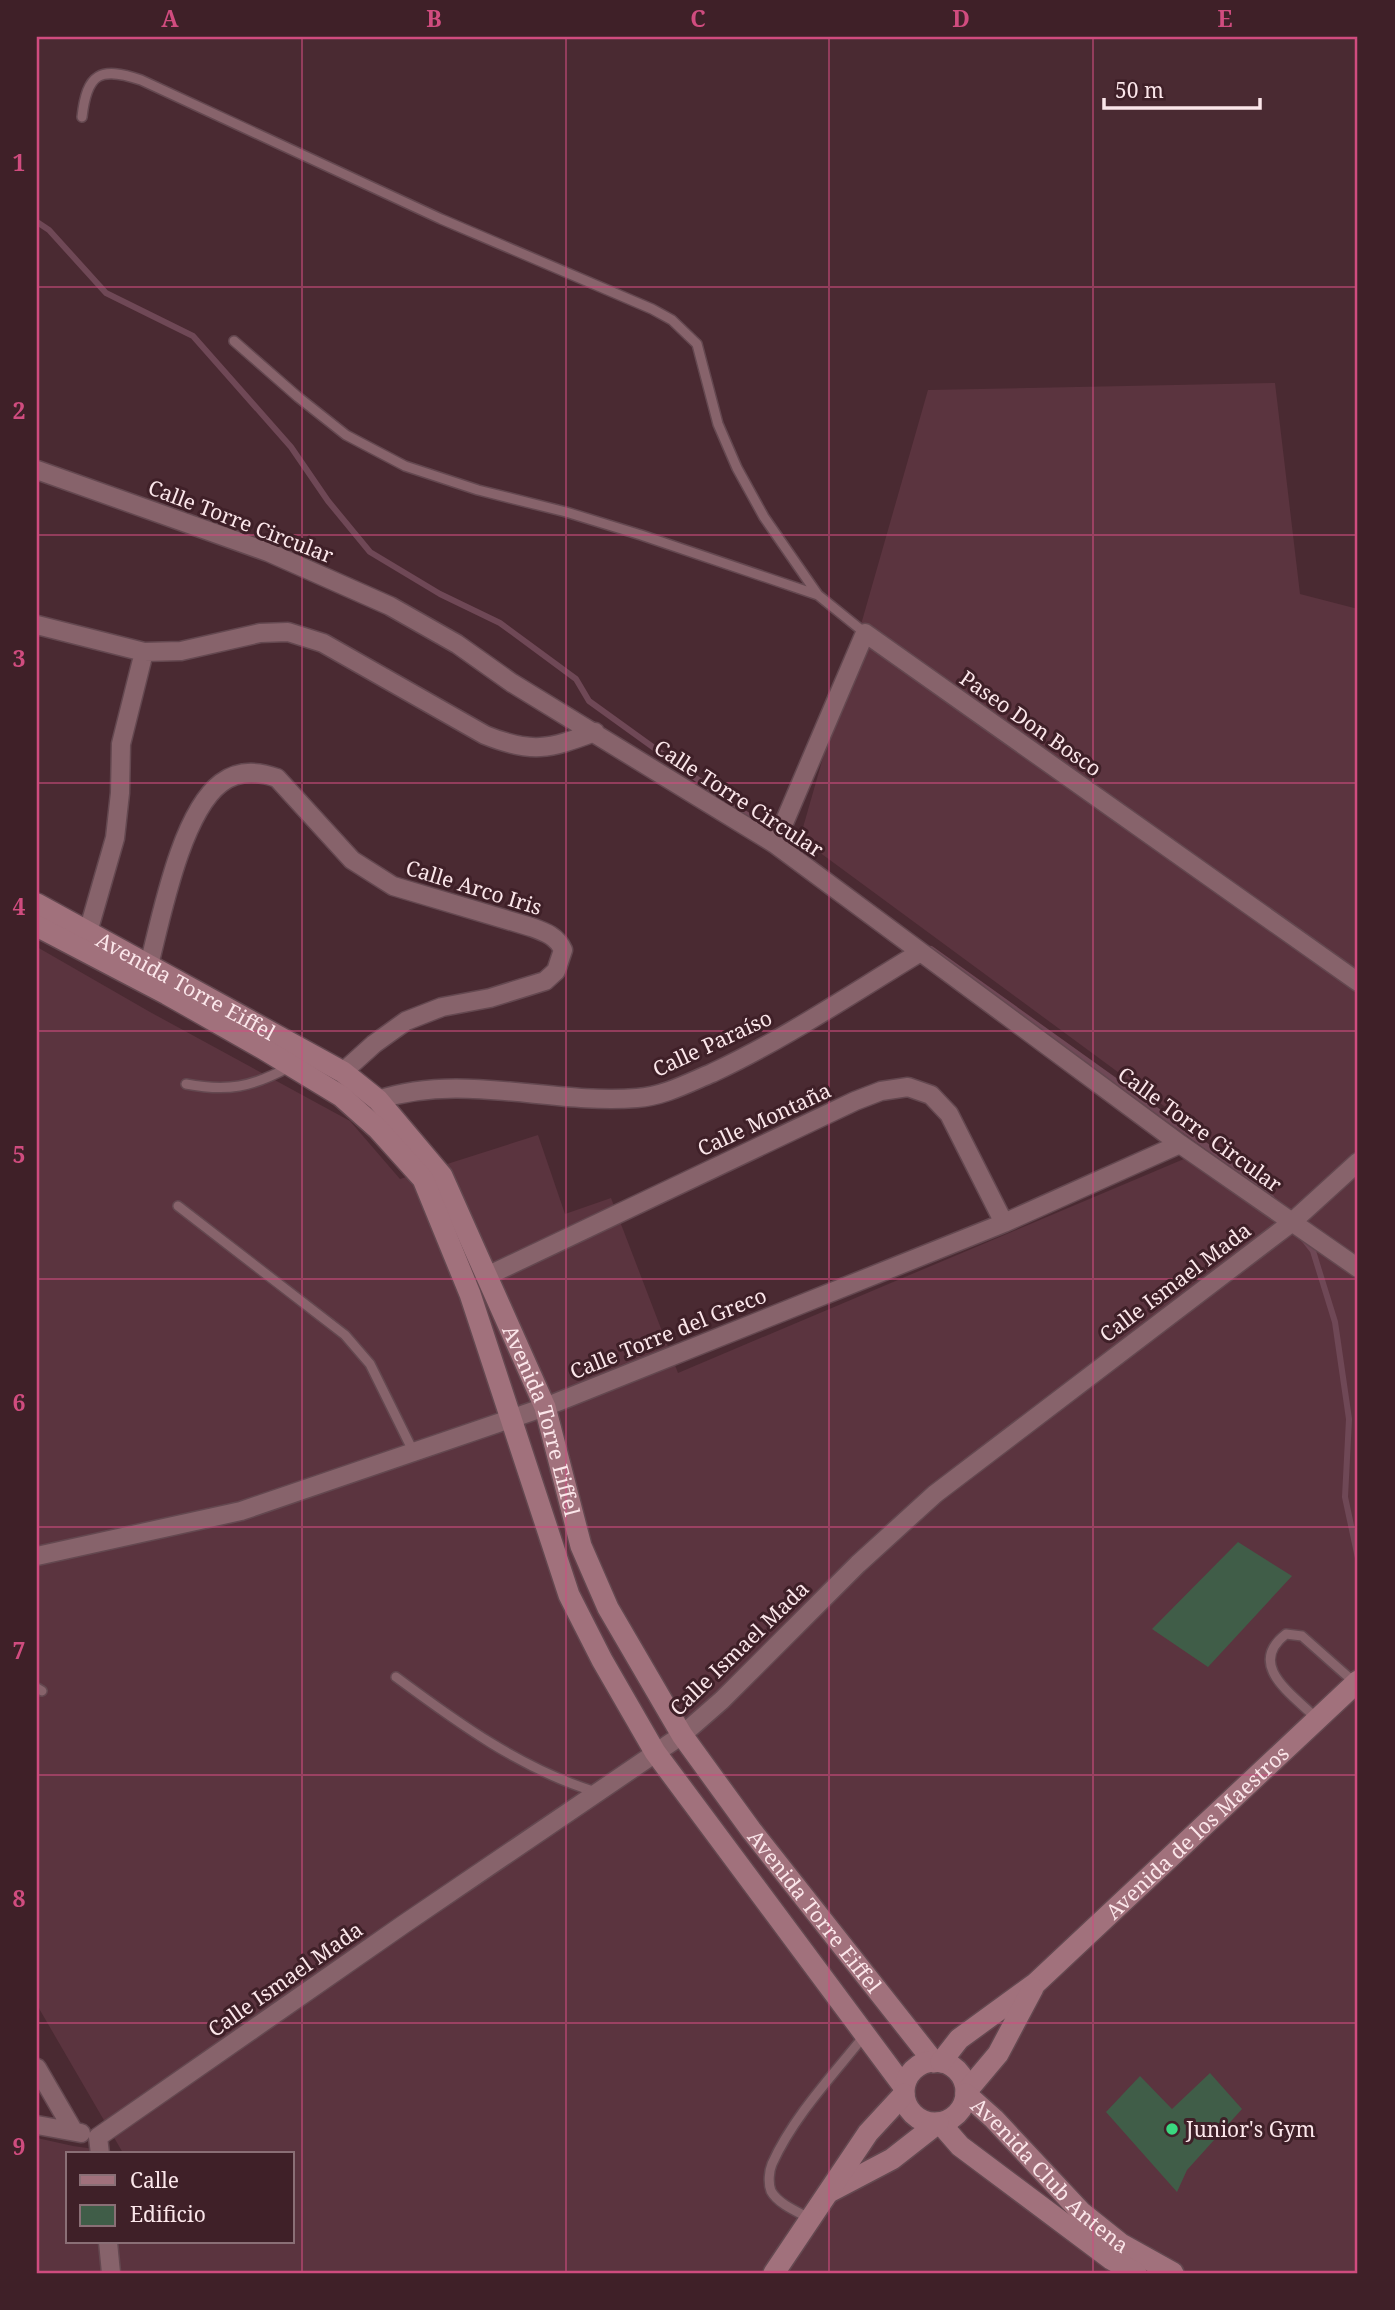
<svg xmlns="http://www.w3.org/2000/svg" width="1395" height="2310" viewBox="0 0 1395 2310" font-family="'Noto Serif',serif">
<rect width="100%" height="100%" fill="#4a2a32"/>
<!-- built -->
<path fill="#5b343f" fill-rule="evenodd" d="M1275 383 1300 594 1358 609V2273H37V2138L73 2146 123 2153 37 2005V947L150 1012 350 1121 400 1179 538 1135 565 1214 611 1198 678 1373 1217 1145 800 838 928 390ZM68 2154H292V2242H68Z"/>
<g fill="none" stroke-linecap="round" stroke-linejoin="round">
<!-- stream -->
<path stroke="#6f4856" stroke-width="6" d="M37 222 49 230 106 293 193 336 291 447 328 501 370 552 440 594 500 623 576 679 589 701 761 825
M931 949 1262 1186 1274 1201
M1302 1237 1313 1251 1335 1322 1349 1419 1345 1497 1358 1558"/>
</g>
<!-- building -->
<path fill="#405d48" d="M1238 1542 1292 1576 1208 1667 1152 1629Z
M1210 2073 1242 2109 1187 2170 1177 2192 1106 2112 1140 2076 1172 2109Z"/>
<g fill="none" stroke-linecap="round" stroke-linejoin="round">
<!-- lane casing -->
<g stroke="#644850" stroke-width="12">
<path id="lane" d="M82 117C87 73 100 66 141 80L441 219 652 309 672 320 697 344 718 424 737 468 764 517 818 595 865 633
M234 341 298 397 346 435 405 466 478 490 566 512 641 535 818 595
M186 1084C228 1092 252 1087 289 1067
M178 1206 345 1335 370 1364 414 1453
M396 1677C458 1723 521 1769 596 1792
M37 1688 42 1691
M1316 1718C1292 1694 1246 1665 1286 1634L1302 1636 1354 1682
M811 2219C798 2212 778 2204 771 2191 768 2183 769 2171 772 2164 793 2117 832 2076 864 2036"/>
</g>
<!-- street casing -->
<g stroke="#644850" stroke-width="21">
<path id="street" d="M37 470 268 552 390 606 457 644 512 683 775 844 1180 1144 1358 1268
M37 625 144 652 181 651 260 633 288 632 323 643 485 735C532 754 549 749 595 732
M775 844 865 633 1358 982
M88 932 115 838 120 793 121 744 144 652
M149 965C161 918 181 813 221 783 238 770 258 771 277 778L352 860 393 886 531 927C545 932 557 936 563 950L556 971 545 981 490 998 442 1007 406 1021 374 1044 343 1072
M378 1100C463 1072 551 1105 637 1098 664 1096 688 1083 712 1073 785 1039 851 994 919 953
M487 1276 855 1101 881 1091 908 1087 931 1095 949 1114 1004 1223
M37 1556 241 1511 545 1407 1004 1223 1180 1144
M37 2068 73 2130
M37 2125 81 2133
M100 2154 98 2137 404 1924 682 1735 722 1700 858 1564 935 1494 1291 1223 1358 1162
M108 2242 111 2273"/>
</g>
<!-- secondary casing -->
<g stroke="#644850" stroke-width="24">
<g id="secondary">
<path id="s1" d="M37 904 343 1072 378 1100 442 1176 545 1407 581 1546 608 1608 682 1735 751 1830 934 2062"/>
<path d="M37 926 167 994 262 1048 341 1096 378 1129 423 1179 470 1294 569 1595 602 1660 655 1752 904 2087"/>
<circle cx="935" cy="2092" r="31"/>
<path id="s2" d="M941 2062 959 2039 1036 1983 1358 1681"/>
<path d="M966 2092 998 2054 1033 1988"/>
<path id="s3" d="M966 2094 994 2119 1081 2212 1121 2244 1173 2273"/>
<path d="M940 2123 960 2146 1111 2259 1136 2273"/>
<path d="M831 2191 892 2159 938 2123"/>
<path d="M774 2273 868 2133 904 2094"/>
</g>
</g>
<!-- lane -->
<use href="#lane" stroke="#87636b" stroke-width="9"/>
<!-- street -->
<use href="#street" stroke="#87636b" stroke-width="18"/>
<!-- secondary -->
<use href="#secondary" stroke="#a1717c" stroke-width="21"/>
</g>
<!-- grid -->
<path fill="none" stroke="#d04c7f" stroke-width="2" stroke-opacity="0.55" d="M302 37V2273M566 37V2273M829 37V2273M1093 37V2273M37 287H1358M37 535H1358M37 783H1358M37 1031H1358M37 1279H1358M37 1527H1358M37 1775H1358M37 2023H1358"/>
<!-- markers -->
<circle fill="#3ad77f" stroke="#3f2028" stroke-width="2.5" cx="1172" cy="2129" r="7"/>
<g text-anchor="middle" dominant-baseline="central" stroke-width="6" stroke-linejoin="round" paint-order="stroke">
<!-- street labels -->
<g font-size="21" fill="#fbe6ea" stroke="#3f2028">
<text transform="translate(241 521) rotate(21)">Calle Torre Circular</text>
<text transform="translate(1031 723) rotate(35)">Paseo Don Bosco</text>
<text transform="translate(739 798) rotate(33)">Calle Torre Circular</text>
<text transform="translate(474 887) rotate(17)">Calle Arco Iris</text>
<text stroke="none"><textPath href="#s1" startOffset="170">Avenida Torre Eiffel</textPath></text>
<text transform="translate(712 1043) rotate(-25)">Calle Paraíso</text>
<text transform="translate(764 1119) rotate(-25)">Calle Montaña</text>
<text transform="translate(1200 1129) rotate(36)">Calle Torre Circular</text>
<text transform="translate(1175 1282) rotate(-37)">Calle Ismael Mada</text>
<text transform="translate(668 1333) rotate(-22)">Calle Torre del Greco</text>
<text stroke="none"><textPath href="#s1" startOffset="758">Avenida Torre Eiffel</textPath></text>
<text transform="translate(739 1648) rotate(-44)">Calle Ismael Mada</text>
<text stroke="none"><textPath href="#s2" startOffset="345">Avenida de los Maestros</textPath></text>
<text stroke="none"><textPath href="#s1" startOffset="1325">Avenida Torre Eiffel</textPath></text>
<text transform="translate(285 1979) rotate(-35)">Calle Ismael Mada</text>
<text stroke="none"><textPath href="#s3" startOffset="117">Avenida Club Antena</textPath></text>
</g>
<!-- poi labels -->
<g font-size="21" fill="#fbe6ea" stroke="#3f2028" text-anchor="start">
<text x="1186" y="2129">Junior's Gym</text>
</g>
</g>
<!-- border -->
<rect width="1395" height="2310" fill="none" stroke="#3f2028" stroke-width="77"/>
<!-- legend -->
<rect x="66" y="2152" width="228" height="91" fill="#3f2028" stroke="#8a6f76" stroke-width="2"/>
<rect x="80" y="2175" width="35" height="10" fill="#a1717c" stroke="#8a6f76" stroke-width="2"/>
<text x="130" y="2188" font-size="21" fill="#fbe6ea">Calle</text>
<rect x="80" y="2205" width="35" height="21" fill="#405d48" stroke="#8a6f76" stroke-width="2"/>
<text x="130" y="2222" font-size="21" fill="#fbe6ea">Edificio</text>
<!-- scale -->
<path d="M1104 98v10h156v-10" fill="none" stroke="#fbe6ea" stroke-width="3.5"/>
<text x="1115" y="98" font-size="21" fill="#fbe6ea" stroke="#3f2028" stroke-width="5" paint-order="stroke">50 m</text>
<rect x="38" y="38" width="1318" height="2234" fill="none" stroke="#d04c7f" stroke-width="2.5"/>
<g font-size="23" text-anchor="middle" font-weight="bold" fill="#d04c7f">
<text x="170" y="27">A</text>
<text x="434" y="27">B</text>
<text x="698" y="27">C</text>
<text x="961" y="27">D</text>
<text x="1225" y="27">E</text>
<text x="19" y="171">1</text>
<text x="19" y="419">2</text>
<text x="19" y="667">3</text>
<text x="19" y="915">4</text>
<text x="19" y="1163">5</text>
<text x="19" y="1411">6</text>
<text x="19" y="1659">7</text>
<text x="19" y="1907">8</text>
<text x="19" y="2155">9</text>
</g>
</svg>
